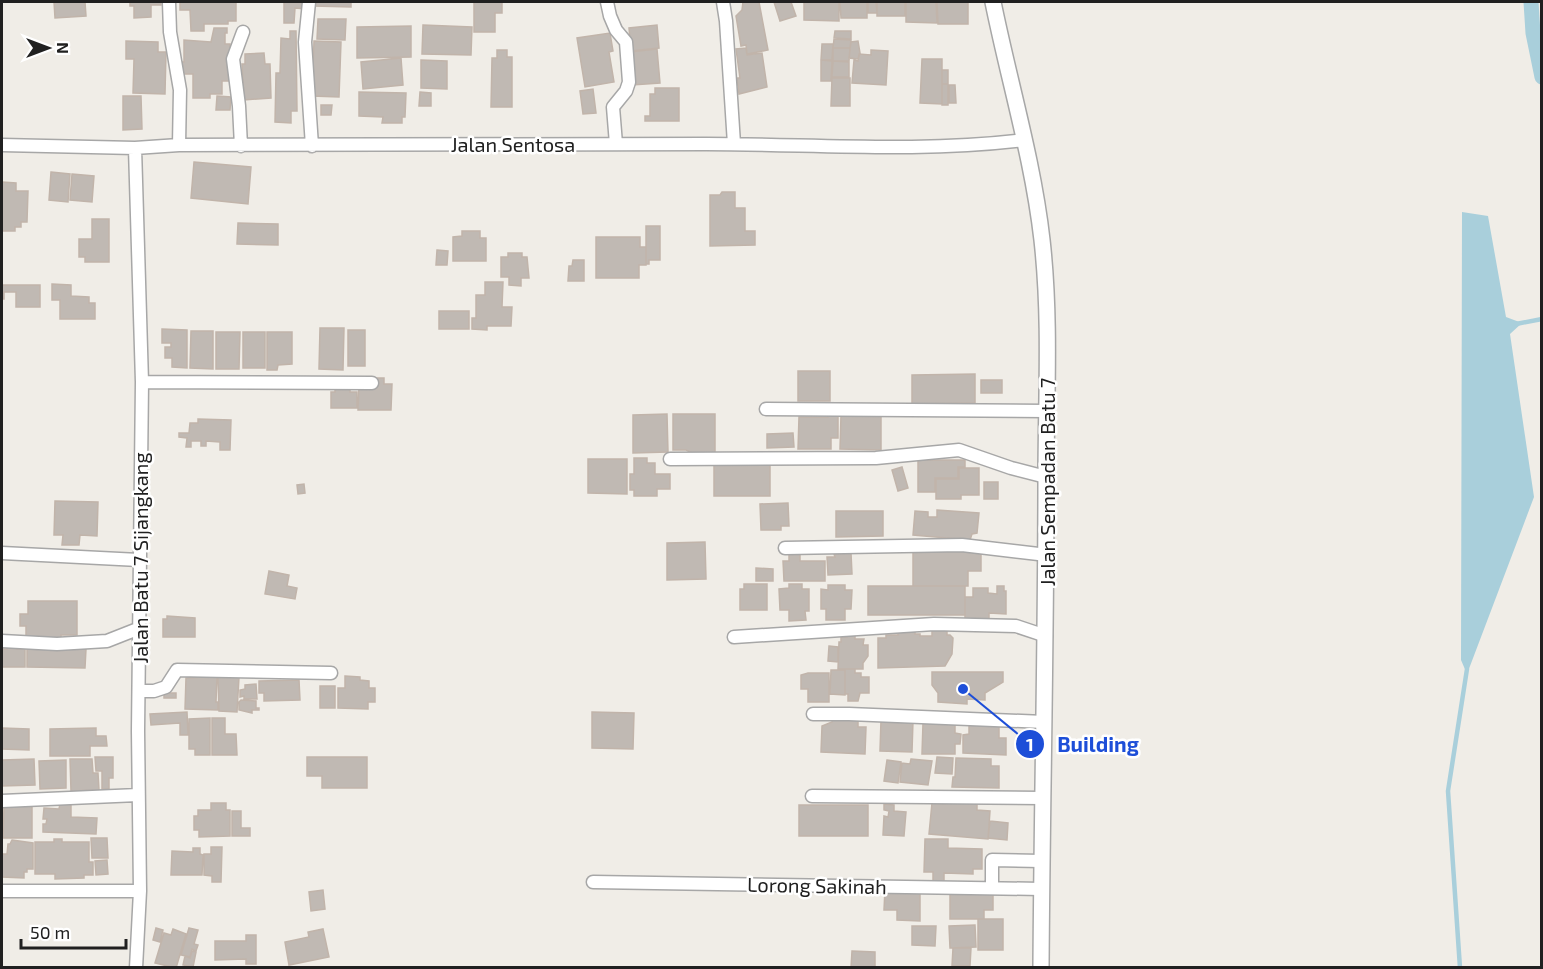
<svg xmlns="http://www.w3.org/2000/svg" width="1543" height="969" viewBox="0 0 1543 969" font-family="'Exo 2',sans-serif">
<rect width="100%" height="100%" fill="#f0ede7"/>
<!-- water -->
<path fill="#a9cfdb" d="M1462 212 1488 216 1506 317 1522 323 1510 334 1534 497 1467 674 1461 660Z"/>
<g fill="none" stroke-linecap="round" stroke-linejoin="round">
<!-- stream -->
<path stroke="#a9cfdb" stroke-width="4.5" d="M1516 324 1542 319
M1460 968 1448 791 1467 669"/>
<!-- canal -->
<path stroke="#a9cfdb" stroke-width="15" d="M1531 2 1533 33 1542 77"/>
</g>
<!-- building -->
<path fill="#c0b9b3" stroke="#c1b4aa" stroke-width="1.5" d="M54 2H88H85L86 16 55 18Z
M130 2H161V5H151V17L134 18V6H130Z
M180 2H236V21H228V24H204V31H191L190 10H180Z
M284 2H306V9L295 8 294 23H284Z
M313 2H351V7L313 6Z
M474 2H502V13H495V32H474Z
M743 2H759L768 50 747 54 746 45 741 46 736 16 742 10Z
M774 2H791L796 16 780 21Z
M804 2H839V21L804 20Z
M840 2H867V18H841Z
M868 2H876L877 13H868Z
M877 2H905V16H877Z
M906 2H936L937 23 906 22Z
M937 2H968V24H938Z
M318 19H346L345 40 317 39Z
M423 25 472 27 471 55 422 54Z
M657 25 659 48 631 51 629 28Z
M411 26V57L357 58V27Z
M214 28H227V33H225V44H230V81H222V94H210V98H193V74H180V62H184V40L211 42Z
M290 31H296L297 111H291V123L275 122 276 73H280L281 38 290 39Z
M835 31H851V39L834 38Z
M610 33 613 51 609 52 614 82 585 87 577 38Z
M834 39 851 40 850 48H833Z
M126 41 158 42V52H166L165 94 133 93 134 59H126Z
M314 41 341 42 339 97 312 96Z
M858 41 860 53 858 59 849 58 851 42Z
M822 44H833L832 60H821Z
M746 48 747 55 762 53 767 87 739 94 737 78H740L736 49Z
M833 48H850L849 61H833Z
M657 49 660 83 632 85 630 52Z
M497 50H507V57H512V107H491L492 58H497Z
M871 50 888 51 886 85 852 83 854 60 858 61 859 54 871 55Z
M264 53 265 64H270L271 98 244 100 242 64H245V54Z
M401 58 403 85 363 89 361 62Z
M922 59H942V104L920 103Z
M421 60 447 61V89L421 88Z
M821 60 832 61 831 81H821Z
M833 61 849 62V77H832Z
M942 70H948V84H942Z
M832 78H850V106H831Z
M942 84H948V105H942Z
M949 85H955L956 103H949Z
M655 88H679V121H645V116H650V94H655Z
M593 89 596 113 583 114 580 91Z
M359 92 406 93 405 117H402V123H382L383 117 359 116Z
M420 92 431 93V106H419Z
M123 96H141L142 129 123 130Z
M217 96 231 97 230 110H216Z
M321 105H332L331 115H321Z
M194 162 251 167 248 204 191 198Z
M51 172 70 174 68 202 49 200Z
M72 174 94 176 92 202 70 200Z
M2 182 16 183V191H28L27 222H21V227H15V231H2Z
M722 192H735V208H745V231H755V245L710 246V195H720Z
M92 219H109V262H85V257H79V239H92Z
M238 223 278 224V245L237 244Z
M646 226H660V260H649V264H646Z
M462 231H480V238H486V261H453V237L462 236Z
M596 237H640V247H646V265H639V278H596Z
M437 250 448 251 447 265H436Z
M508 253H522V257H527L529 278H521V286L509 285V277H501V257H508Z
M573 260H584V281H568L569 266H572Z
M485 282H503L502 307H512L511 326H487V330L472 329V318H476V295H485Z
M52 284 71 285V296L89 297V303H95V319H60V300H52Z
M2 285H40V307H16V292H4V299H2Z
M439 311H469V329H439Z
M320 328H344L343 370 319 369Z
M162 329 187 330V368L172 367V358H165V347H171V343H162Z
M348 330H365V366H348Z
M191 331H213V369L190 368Z
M216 332H240L239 369H216Z
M243 332H265V368H243Z
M267 332H292V364L278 365 277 370H267Z
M798 371H830V401H798Z
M975 374V403L912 404V375Z
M375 378H384V384H392L391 410H358L359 386H375Z
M981 380H1002V393H981Z
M335 385H350V392H357V408H331V392H335Z
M667 414 668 452 633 453V415Z
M673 414H715V454H694L686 450H673Z
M828 415H838V438H831V449H798L799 417H828Z
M841 415 881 416V450L840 449Z
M198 419 231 420 230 450H220V442L206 441V446H201V441H191V447H186L187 438 179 437V433H189L190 423H198Z
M793 433 794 447 767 448V434Z
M634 458H647V463H655V474H670V489H657V496H634V490H630V474H634Z
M588 459H627V494L588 493Z
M918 460H965V467H958V478H935V492H918Z
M714 463H770V496H714Z
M902 467 908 488 898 491 892 470Z
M959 468H979V495H961V499H936V479H959Z
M984 482H998V499H984Z
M304 484 305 493 298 494 297 485Z
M55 501 98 502 97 536 80 535 79 545H62L63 535H54Z
M788 503 789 526H781V530H761L760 504Z
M937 510 979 513 977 533 972 534 970 540 913 535 915 511 928 512V517H937Z
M836 511H883V536L836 537Z
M705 542 706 579 667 580V543Z
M913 551H981V571H968V586H913Z
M789 553H800V561H825V581H784L783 561H789Z
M851 553 852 574 828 575 827 557H835L834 554Z
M756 568 773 569V581H756Z
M269 571 289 575 287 586 297 588 295 599 265 594Z
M744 584H767V610H740V589H744Z
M789 584H802V589H809V611H805L806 620 789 621V610H780L779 589 789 588Z
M828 585H845V590H852L851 609H845V620H826V609H821V589L828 590Z
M868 586H965V615H868Z
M997 586H1004V591H1006V614L989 613V621H965V597H973V588H988V593L997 594Z
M28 601H77V635H61V640H26V626H20V614H28Z
M167 616 195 618V637H163V619H167Z
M936 628H947V635H950L953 638 952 654 945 666 878 668V638H886V635H898V630L915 629V634H920V636H932V631Z
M847 633 855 634V639H864L863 645H868V656L863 663V669H838L839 642H841V637H847Z
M17 644V649H25V667H2V649H7V645Z
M829 646 838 647V662L828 661Z
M27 648 86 649 85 668 27 667Z
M845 669H855V673H861V677H869V693H860L858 701H848V694H845Z
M831 670H845V695L830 694Z
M932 672H1003V682L985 693V700L967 699V704L938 702V693L932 685Z
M808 673H829V702H808V689H801V675Z
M204 675 217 676 216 702H218V710L185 709 186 678 204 677Z
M345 676 360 677V680L369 681V688H375V702H368V709L338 708V688H345Z
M218 677H239L237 712 219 711Z
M299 680 300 700 264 701V693H259V681Z
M256 684 257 699H244V696L240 697V690L245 689V685Z
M320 686H335V708H320Z
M164 693H176V698H164Z
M241 700 256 701V708H259V710H252V713L239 710V702Z
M187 712 188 735H180V723L151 725 150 714Z
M592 712 634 713 633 749 592 748Z
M210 718V755H195V749H189V719Z
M212 718H225V734H236L237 755H212Z
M833 718 858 719V727H866L865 754 821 752 822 726 832 722Z
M881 720 913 721 912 752 880 751Z
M923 723H955V733L961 734 960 744H955V754H922Z
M969 724 999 725V738H1006V755L963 753V735L969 734Z
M2 728 29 729V750L2 749Z
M96 728V736H106L107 746H90V756H50V729Z
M95 757H113V778H109V789H102V771H96Z
M307 757H367V788H322V776H307Z
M937 757 953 758 952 774 935 773Z
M956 758 991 759V766H999V788L952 787 953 777H955Z
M34 759 35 785 2 786V760Z
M70 759H92L93 773H98L99 790 71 791Z
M911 759 932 761 928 785 900 782 902 763 910 764Z
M66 760V788L40 789 39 761Z
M887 760 901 762 898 783 884 781Z
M946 798 977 801V810L990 811 988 839 929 834 932 803 945 804Z
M60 803H71V817L97 818 96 834 43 832V824H46L47 819H43L44 808 59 809Z
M211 803H226V810H230V836L199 837V830H194V816H198V810H211Z
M884 804 894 805V811L906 812 904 836 883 835 884 816 888 817 889 811 884 810Z
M799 805H868V836H799Z
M4 806H32V838H3Z
M232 811H241V828H250V836H232Z
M990 821 1008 823 1007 840 988 838Z
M91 838H107L108 858H92Z
M54 839H62V842H89V862H93V875H84V878L55 879V874H35V842H54Z
M925 839H948V848L982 849V869H973V874L944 873V883L933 882V872H924Z
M12 840 33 843V869H27V872H24V878L2 877V854H7L8 844H10Z
M211 847H222L221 882H212V876L204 875V854H211Z
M193 848H200V854L203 855 202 875H171L172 851 193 852Z
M107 860 108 874 96 875 95 861Z
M885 889 920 890V921L897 920V910H884Z
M950 889H993V910H984V919H950Z
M323 890 325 909 311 911 309 892Z
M978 919H1003V950H978Z
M975 925 976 947 950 948 949 926Z
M912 926H936L935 946 912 945Z
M156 928 163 930 160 942 153 940Z
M189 928 198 930 194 944 198 945 196 951 192 949 190 957 181 955Z
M173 929 186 934 176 968 155 963 164 933 171 935Z
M323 929 329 957 289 965 285 942 309 937 308 932Z
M246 935H256V964H246V959L215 960V941H246Z
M953 948H971L970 966H952Z
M192 951 196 952 193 967 183 965 185 956 190 958Z
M852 951 875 952V968H851Z"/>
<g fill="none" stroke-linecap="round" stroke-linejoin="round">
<!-- minor casing -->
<g stroke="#a7a7a7" stroke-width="15">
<path id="minor" d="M169 2 170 32 180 90 179 145
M309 2 305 42 312 146
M607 2 610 16 616 30 626 42 629 82 626 91 613 107 616 144
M723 2 726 21 734 144
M2 145 135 148 179 145C355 146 531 144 706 144 813 144 918 153 1024 140
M241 146 239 106 233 59 243 32
M135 148 142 382 138 731 140 891 136 968
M142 382 372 383
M766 409 1047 411
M670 459 876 458 959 450 1011 468 1046 477
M785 548 962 545 1047 555
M2 553 139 560
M734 637 934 624 1016 626 1046 636
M2 641 57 644 107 641 140 628
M139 691H154L166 687 177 670 331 673
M813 714H849L1044 722
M812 796 1042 798
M2 801 138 795
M593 882 1041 889
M992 887V860L1041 861
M2 891H140"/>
</g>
<!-- tertiary casing -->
<g stroke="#a7a7a7" stroke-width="18">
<path id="tertiary" d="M993 2C1009 81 1033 160 1042 240 1051 320 1046 400 1046 479 1046 642 1042 805 1041 968"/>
</g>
<!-- minor -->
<use href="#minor" stroke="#fff" stroke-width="12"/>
<!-- tertiary -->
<use href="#tertiary" stroke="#fff" stroke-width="15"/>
</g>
<g text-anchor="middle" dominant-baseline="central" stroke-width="5" stroke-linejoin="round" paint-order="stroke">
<!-- street labels -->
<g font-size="20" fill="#202020" stroke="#fff">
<text x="513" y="144">Jalan Sentosa</text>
<text transform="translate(1047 482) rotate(-90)">Jalan Sempadan Batu 7</text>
<text transform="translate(140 558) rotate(-90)">Jalan Batu 7 Sijangkang</text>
<text transform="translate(817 885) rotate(1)">Lorong Sakinah</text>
</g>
</g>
<!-- callouts -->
<path fill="none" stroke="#1d4ed8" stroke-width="2" d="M963 689L1030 744"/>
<g fill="#1d4ed8" stroke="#fff" stroke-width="2">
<circle cx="963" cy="689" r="6"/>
<circle cx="1030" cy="744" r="15"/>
</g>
<g font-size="18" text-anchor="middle" font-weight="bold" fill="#fff">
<text x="1030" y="751">1</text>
</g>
<g font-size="21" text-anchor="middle" font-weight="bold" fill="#1d4ed8" stroke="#fff" stroke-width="5" stroke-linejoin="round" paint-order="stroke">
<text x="1098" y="752">Building</text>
</g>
<!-- border -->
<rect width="1543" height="969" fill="none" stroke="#202020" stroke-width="6"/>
<!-- north arrow -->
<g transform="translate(48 48) rotate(90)" stroke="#ffffff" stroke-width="4.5" paint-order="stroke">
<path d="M0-4.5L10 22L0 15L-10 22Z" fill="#202020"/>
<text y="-9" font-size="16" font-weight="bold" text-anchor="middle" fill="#202020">N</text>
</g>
<!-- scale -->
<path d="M21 939v9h105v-9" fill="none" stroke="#202020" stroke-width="3"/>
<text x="30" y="939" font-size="18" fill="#202020" stroke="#ffffff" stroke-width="4.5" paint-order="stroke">50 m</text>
</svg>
